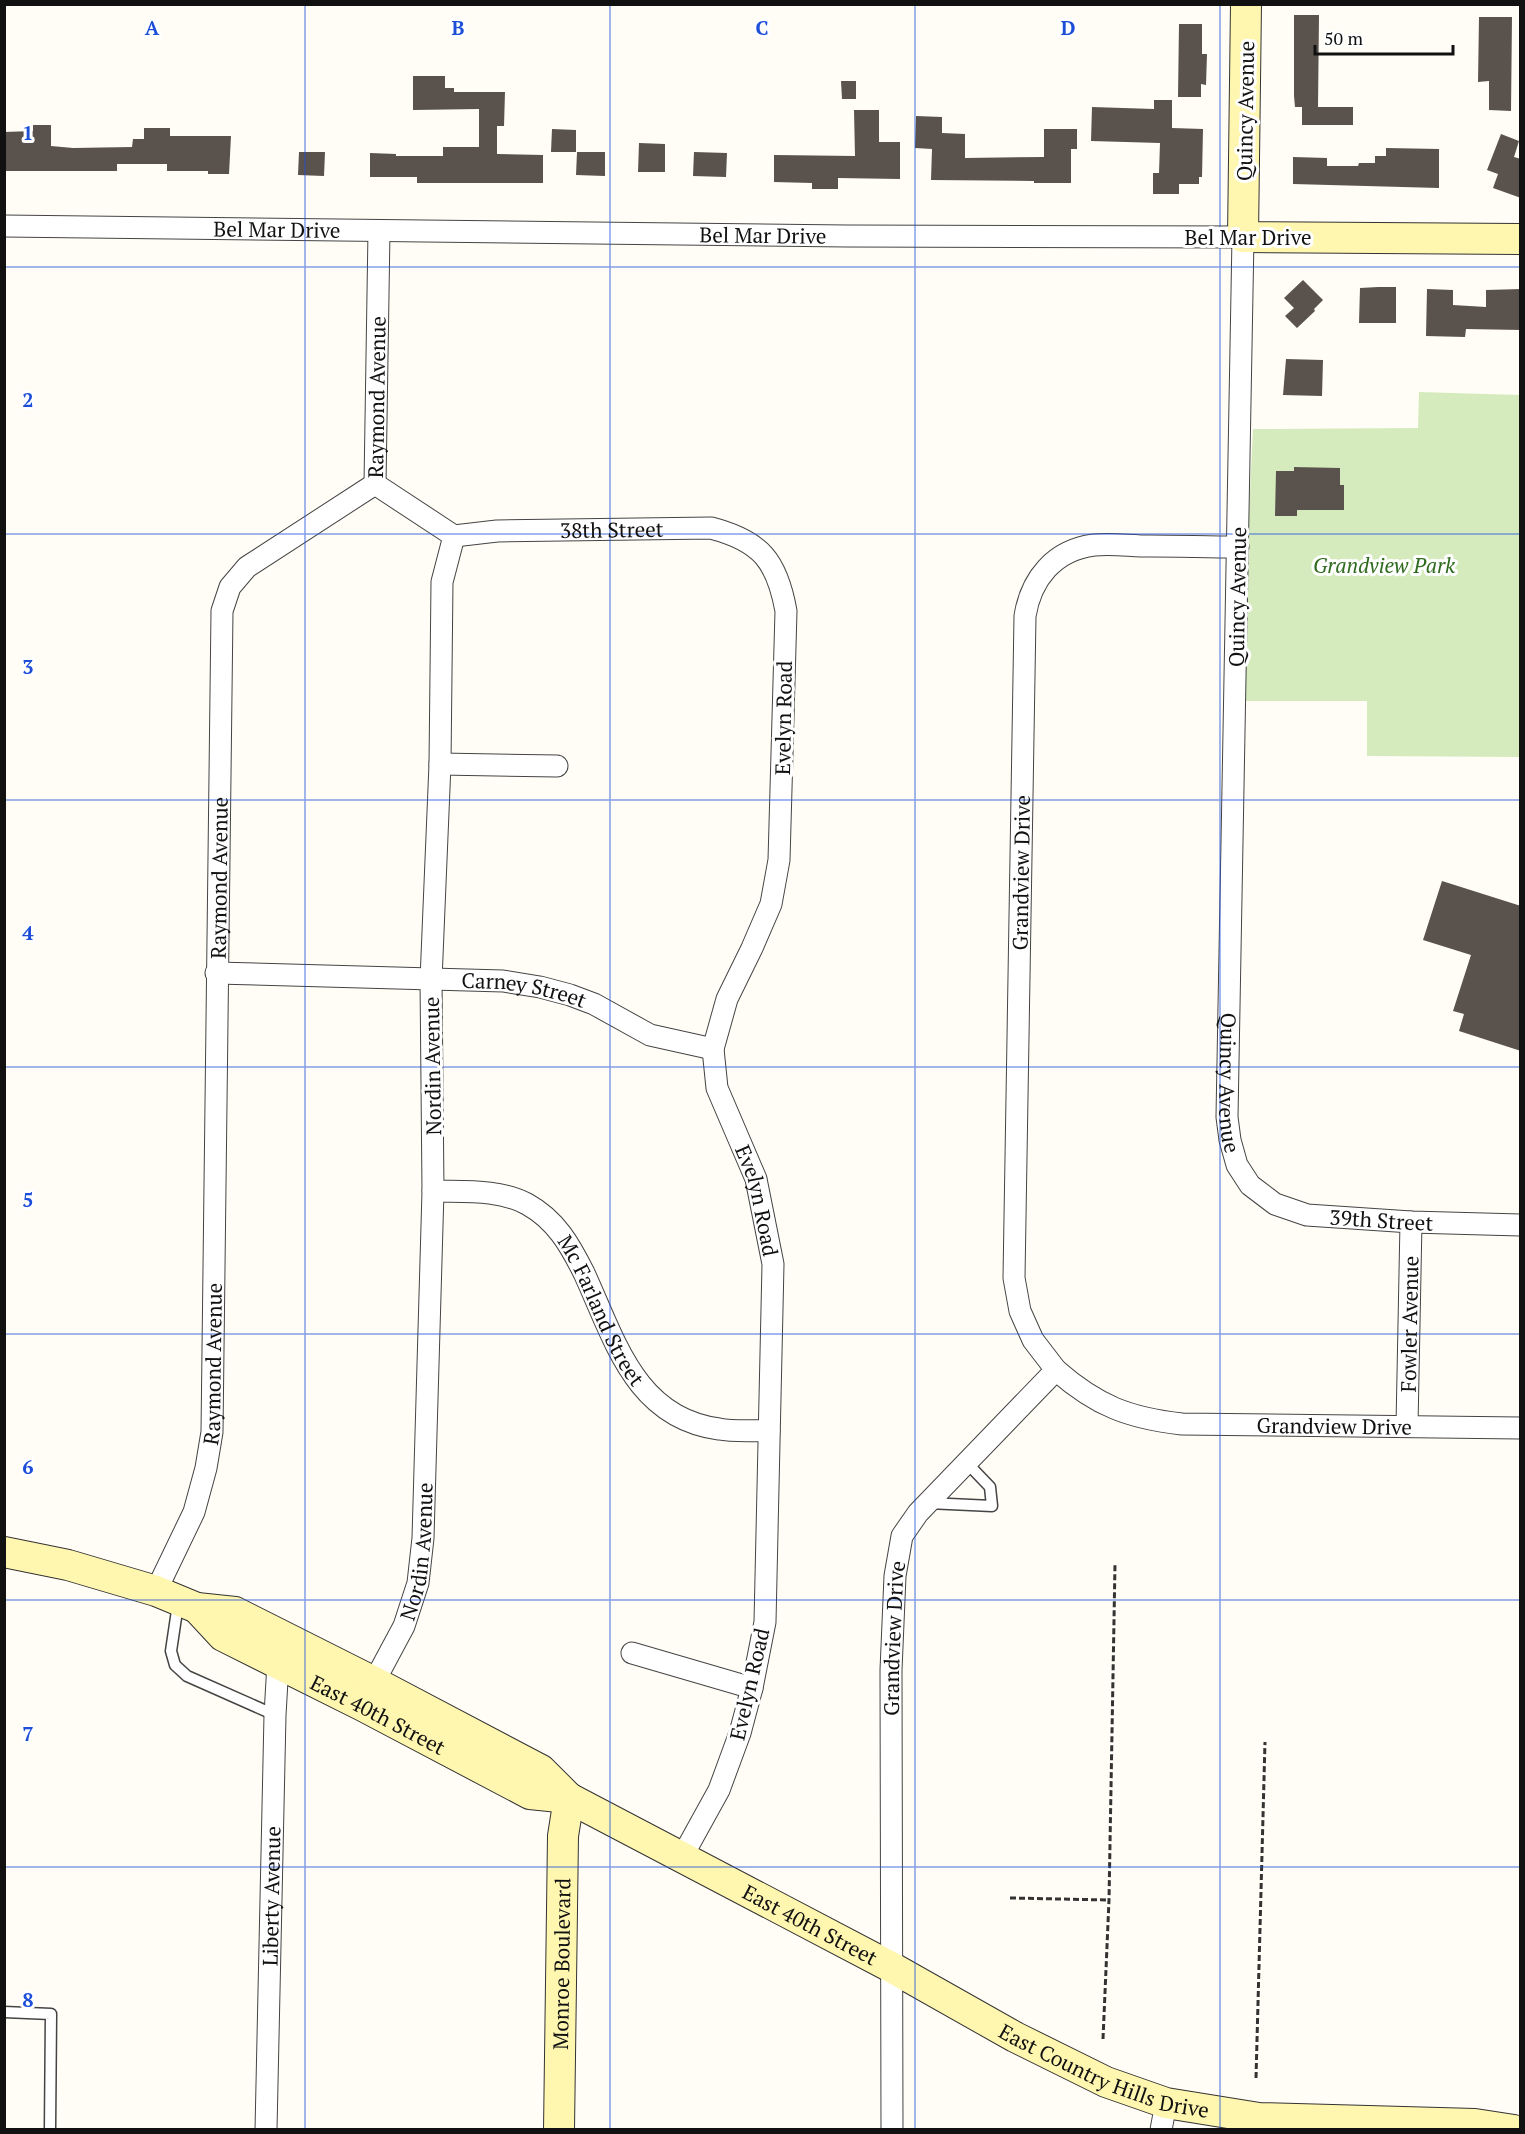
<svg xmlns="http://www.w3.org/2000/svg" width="1525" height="2134" viewBox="0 0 1525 2134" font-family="'PT Serif',serif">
<rect width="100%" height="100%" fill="#fffdf5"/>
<!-- green -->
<path fill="#d5ebbd" d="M1419 392 1520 395V757L1367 756V701H1240L1253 429 1418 428Z"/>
<!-- building -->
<path fill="#5a524d" d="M1294 15H1319L1318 107H1353V125H1302V107H1295L1294 96Z
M1479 17H1512L1511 111 1489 110V81L1478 82Z
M1179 24H1202V54H1207L1206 85 1201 84V97H1178Z
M413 76H445V88H454V92H505L504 126H497V154L543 155V183H417V177H370V153L396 154V156H443V147H479V109L413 110Z
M841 81H856V99H842Z
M1154 100H1172V128L1203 129 1202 177H1199V184H1179V194H1153V173H1159L1160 143 1091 141 1092 107 1154 109Z
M854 110H879V142H900V179L838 178V189H812V183L774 182V155L855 156Z
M916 116 942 117V133L965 134V158L1044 157V129H1077V149H1071V183H1034V181L931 180 932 149 915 148Z
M33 125H51V146L73 148 132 147 133 139H144V128H170V136H231L229 174H208V171H167V164H117V171H4V132L33 131Z
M552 129 576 130V152H551Z
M1501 134 1519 141 1514 157 1521 159V198L1493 188 1498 174 1487 170Z
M639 143 665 144V172H638Z
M1386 148 1439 149V188L1293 184V157L1327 158V166H1358L1359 163H1375V156H1386Z
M299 152H325L324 176 298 175Z
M577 152H605V176L576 175Z
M694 152 727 153 726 177 693 176Z
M1303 280 1323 300 1314 309 1315 311 1297 328 1285 316 1294 308 1284 298Z
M1378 287H1396V323H1359L1360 288Z
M1427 289 1453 290V305L1486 307V290L1521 289V330L1466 329 1465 337 1426 336Z
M1286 359 1323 360 1322 396 1283 395Z
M1294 467 1340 468V485H1344V510H1297V516H1275L1276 471H1294Z
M1442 881 1521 906V1051L1459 1031 1464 1014 1453 1011 1471 955 1423 940Z"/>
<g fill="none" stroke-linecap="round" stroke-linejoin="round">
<!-- lane casing -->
<g stroke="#444" stroke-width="13">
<path id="lane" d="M928 1503 992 1506 990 1487 967 1463
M178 1604 171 1651 175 1665 187 1676 275 1715
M4 2012 51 2014 50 2130"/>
</g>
<!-- street casing -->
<g stroke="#444" stroke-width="23">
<g id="street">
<path id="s1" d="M4 226 847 236 1243 237 1227 1117 1230 1140 1237 1165 1250 1185 1275 1204 1307 1215 1411 1222 1520 1225"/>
<path id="s2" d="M375 484 379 231"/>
<path id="s3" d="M454 536 497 531 711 528C761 541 777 561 786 611L779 860 771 904 752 948 727 999 713 1049 717 1088 756 1179 773 1264 765 1622 752 1688 740 1733 719 1790 682 1857"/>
<path d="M440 764 557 766"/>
<path id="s4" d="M216 973 503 981 540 987 570 995 594 1004 650 1035 713 1049"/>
<path id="s5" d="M433 1191C464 1192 499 1189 527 1204 556 1220 570 1245 584 1273 615 1340 635 1418 719 1429 735 1432 753 1430 769 1431"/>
<path id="s6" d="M1056 1370C1097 1406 1129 1418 1182 1424L1520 1428"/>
<path id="s7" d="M1407 1426 1411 1222"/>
<path id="s8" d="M156 1591 194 1512 206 1468 212 1432 222 611 230 587 247 567 375 484"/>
<path d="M632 1653 752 1688"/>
<path id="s9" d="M374 1682 404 1626 418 1583 423 1538 433 1191 431 980 440 764 442 582 454 536 375 484"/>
<path id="s10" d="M266 2130 275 1715 278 1663"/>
<path id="s11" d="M892 2130 891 1670 895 1576 902 1536 918 1513 1056 1370 1033 1340 1020 1311 1014 1278 1025 616C1031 579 1054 550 1094 545 1112 543 1131 546 1150 546 1179 546 1209 547 1238 547"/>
<path d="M1161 2130 1166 2103"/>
</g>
</g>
<!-- secondary casing -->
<g stroke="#333" stroke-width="32">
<g id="secondary">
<path d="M1246 4 1243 237 1520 239"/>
<path id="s12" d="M4 1552 68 1565 156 1591 197 1608 235 1612 374 1682 541 1770 569 1798 891 1967 1015 2037 1106 2082 1166 2103 1259 2118 1475 2124 1514 2130"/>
<path id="s13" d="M197 1608 223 1636 363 1706 530 1794 569 1798"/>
<path id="s14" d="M559 2130 563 1836 569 1798"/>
</g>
</g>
<!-- path -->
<path stroke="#333" stroke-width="3" stroke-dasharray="6 3" stroke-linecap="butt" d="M1010 1898 1109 1900
M1103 2039 1109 1900 1115 1564
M1256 2078 1265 1742"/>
<!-- lane -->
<use href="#lane" stroke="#fff" stroke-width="10"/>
<!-- street -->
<use href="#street" stroke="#fff" stroke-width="21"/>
<!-- secondary -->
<use href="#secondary" stroke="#fff6b0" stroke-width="30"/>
</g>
<!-- grid -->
<path fill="none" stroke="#1d4ed8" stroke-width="1.5" stroke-opacity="0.55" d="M305 4V2130M610 4V2130M915 4V2130M1220 4V2130M4 267H1520M4 534H1520M4 800H1520M4 1067H1520M4 1334H1520M4 1600H1520M4 1867H1520"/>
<g text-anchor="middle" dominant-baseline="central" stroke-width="6" stroke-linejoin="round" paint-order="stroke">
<!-- street labels -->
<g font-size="21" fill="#111" stroke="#fff">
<text transform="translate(1245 111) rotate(-89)">Quincy Avenue</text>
<text stroke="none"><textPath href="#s1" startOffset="273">Bel Mar Drive</textPath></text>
<text stroke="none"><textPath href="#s1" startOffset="759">Bel Mar Drive</textPath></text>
<text x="1248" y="237">Bel Mar Drive</text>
<text stroke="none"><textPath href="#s2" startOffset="87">Raymond Avenue</textPath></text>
<text stroke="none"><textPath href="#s3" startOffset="158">38th Street</textPath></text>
<text transform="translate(1237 597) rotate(-89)">Quincy Avenue</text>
<text transform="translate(783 718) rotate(-89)">Evelyn Road</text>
<text stroke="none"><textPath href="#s11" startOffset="1330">Grandview Drive</textPath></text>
<text stroke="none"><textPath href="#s8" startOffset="724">Raymond Avenue</textPath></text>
<text stroke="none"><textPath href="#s4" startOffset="309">Carney Street</textPath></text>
<text transform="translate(432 1066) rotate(-91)">Nordin Avenue</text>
<text stroke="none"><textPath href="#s1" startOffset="2085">Quincy Avenue</textPath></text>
<text stroke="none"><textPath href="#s3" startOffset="988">Evelyn Road</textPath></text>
<text stroke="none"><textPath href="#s1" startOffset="2332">39th Street</textPath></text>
<text stroke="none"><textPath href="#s5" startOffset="228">Mc Farland Street</textPath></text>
<text stroke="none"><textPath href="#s7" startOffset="102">Fowler Avenue</textPath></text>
<text stroke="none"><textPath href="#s8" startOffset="238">Raymond Avenue</textPath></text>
<text stroke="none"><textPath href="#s6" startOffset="292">Grandview Drive</textPath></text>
<text stroke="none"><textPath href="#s9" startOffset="140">Nordin Avenue</textPath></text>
<text stroke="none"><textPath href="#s11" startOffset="492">Grandview Drive</textPath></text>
<text transform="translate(749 1684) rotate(-77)">Evelyn Road</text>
<text stroke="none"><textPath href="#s13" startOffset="212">East 40th Street</textPath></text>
<text stroke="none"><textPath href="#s10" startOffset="234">Liberty Avenue</textPath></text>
<text stroke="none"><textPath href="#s12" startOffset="896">East 40th Street</textPath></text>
<text stroke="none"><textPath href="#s14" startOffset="166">Monroe Boulevard</textPath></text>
<text stroke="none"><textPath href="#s12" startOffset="1226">East Country Hills Drive</textPath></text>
</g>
<!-- park labels -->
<g font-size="21" font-style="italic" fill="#2f6b1f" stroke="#fff">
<text x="1384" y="565">Grandview Park</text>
</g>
</g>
<g font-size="20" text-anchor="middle" font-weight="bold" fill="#1d4ed8" stroke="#fff" stroke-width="6" stroke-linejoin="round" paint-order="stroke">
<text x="152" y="35">A</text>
<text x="458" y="35">B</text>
<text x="762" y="35">C</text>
<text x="1068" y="35">D</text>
<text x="28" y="140">1</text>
<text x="28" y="407">2</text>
<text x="28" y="674">3</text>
<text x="28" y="940">4</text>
<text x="28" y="1207">5</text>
<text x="28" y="1474">6</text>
<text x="28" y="1741">7</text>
<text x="28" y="2007">8</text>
</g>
<!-- border -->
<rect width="1525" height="2134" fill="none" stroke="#111111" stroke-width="12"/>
<!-- scale -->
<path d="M1315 45v9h138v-9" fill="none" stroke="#111111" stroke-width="3"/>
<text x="1324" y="45" font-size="18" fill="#111111" stroke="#ffffff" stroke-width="4.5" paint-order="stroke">50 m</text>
</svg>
